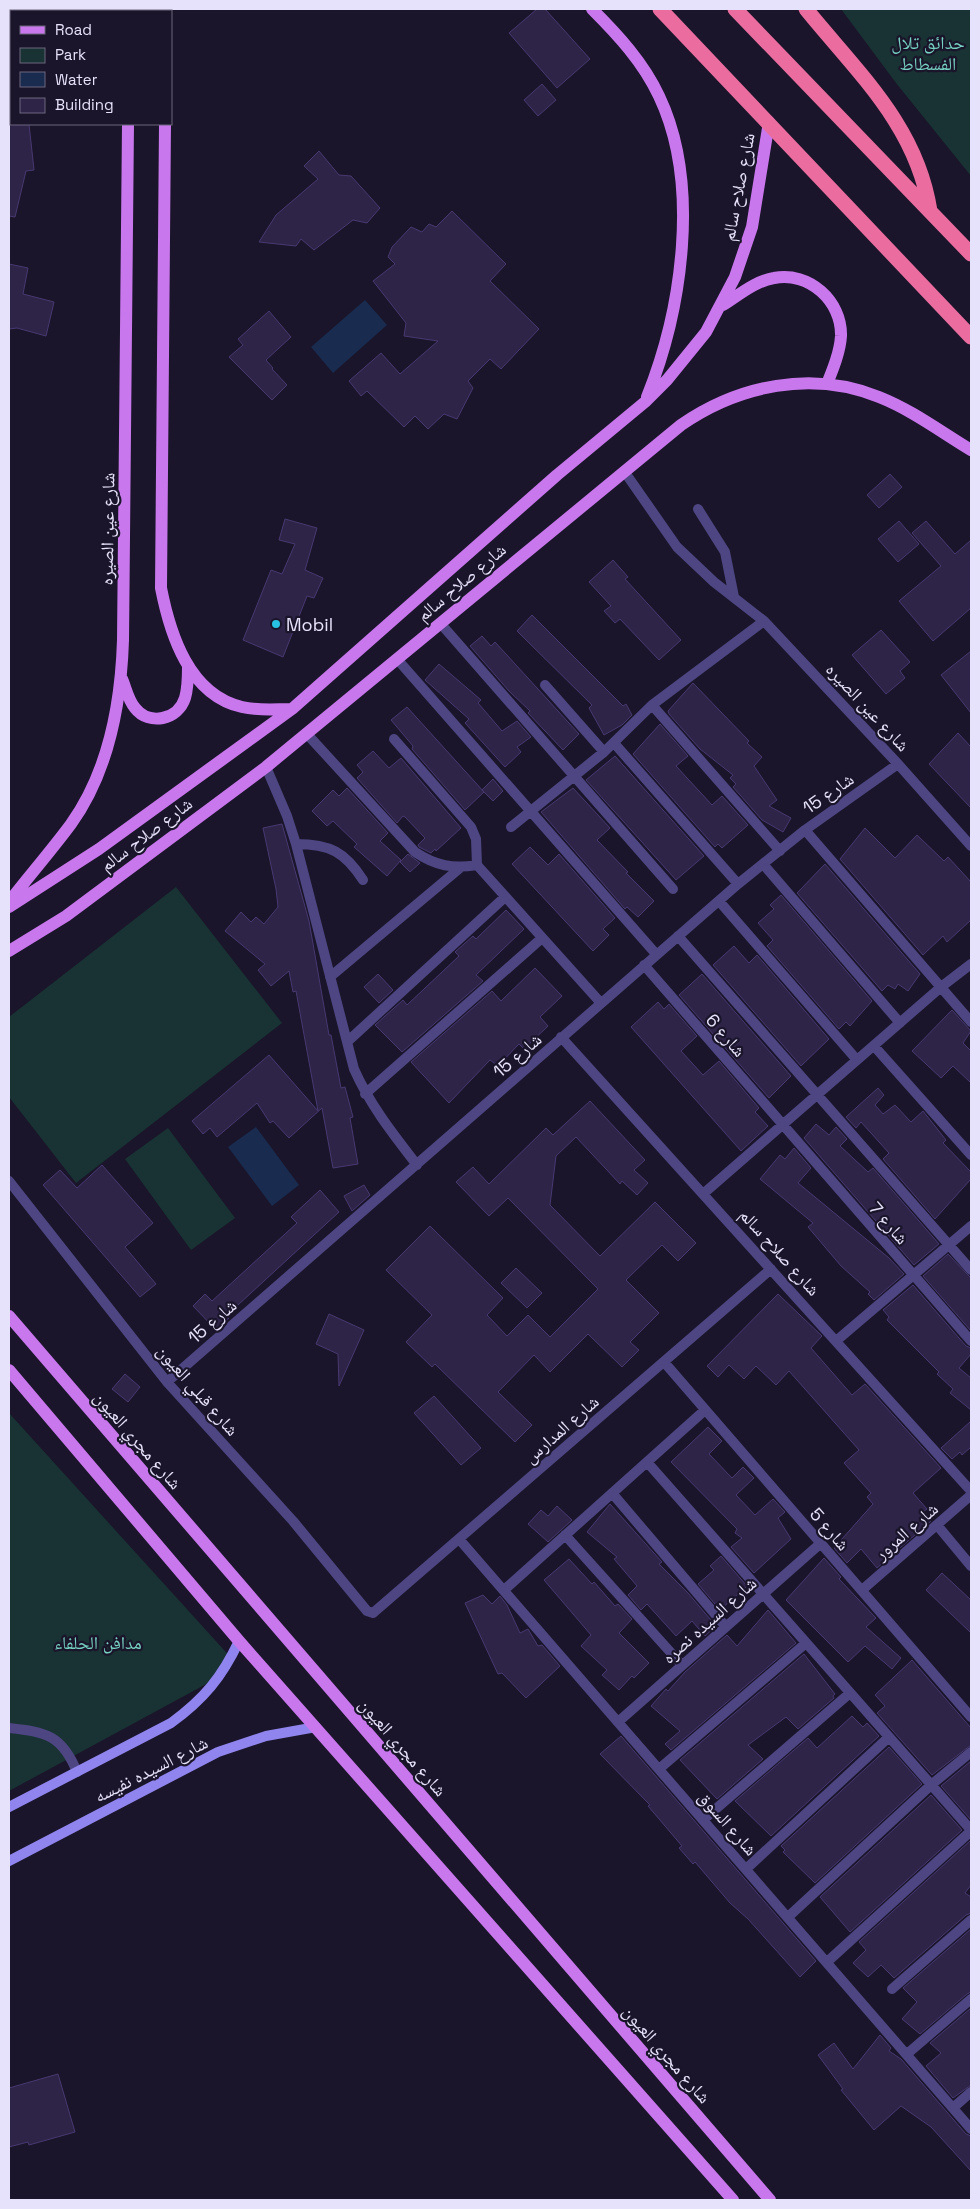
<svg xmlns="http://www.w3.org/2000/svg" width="980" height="2209" viewBox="0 0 980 2209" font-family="'Space Grotesk','Noto Naskh Arabic',sans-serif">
<rect width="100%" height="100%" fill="#1a152a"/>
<!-- green -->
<path fill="#193233" d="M9 9H71V11H11V121L9 122Z
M841 9H971V176L896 83Z
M176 887 282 1023 76 1183 9 1097V1017Z
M168 1128 235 1218 191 1250 125 1159Z
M9 1413 234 1661 210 1682 9 1791Z"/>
<!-- water -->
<path fill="#192b4f" d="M365 300 387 325 333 373 311 347Z
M256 1127 299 1185 272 1206 228 1147Z"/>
<!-- building -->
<path fill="#2e2448" stroke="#483971" d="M537 9H545L590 59 557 88 509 33Z
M542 84 556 100 538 116 524 100Z
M9 124H29L34 170 26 171 15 217 9 216Z
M319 151 339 175 351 176 380 208 367 223 353 220 314 250 301 239 296 246 259 242 276 215 318 179 304 166Z
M452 211 506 264 490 281 539 329 501 369 490 359 468 381 473 388 457 419 444 414 428 429 415 416 404 427 367 391 361 396 349 381 381 353 400 374 438 341 404 336 406 323 373 281 395 264 388 257 392 247 411 227 422 232 429 224 436 227Z
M9 264 28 268 23 294 54 302 46 336 17 328 9 329Z
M269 311 291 337 266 360 273 368 272 369 287 385 272 400 229 357 243 345 238 339Z
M890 474 902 487 879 508 867 495Z
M285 519 317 528 305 570 323 578 314 598 307 596 283 657 243 640 271 570 282 574 295 544 279 540Z
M899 521 919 544 898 562 878 539Z
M926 521 955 554 971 540V608L933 641 899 601 941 566 912 533Z
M613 560 628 577 625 579 681 640 659 660 620 619 615 623 604 611 611 606 589 582Z
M532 615 623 706 626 704 632 715 622 725 604 735 589 708 592 705 517 631Z
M881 630 910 662 900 671 905 678 886 694 852 655Z
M482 636 491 646 495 642 579 734 563 750 528 713 530 711 509 691 470 646Z
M971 651V713L941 675Z
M439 664 481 700 478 703 502 731 517 721 531 737 517 747 521 752 505 767 465 723 469 719 425 680Z
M693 683 749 741 747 743 762 757 754 766 777 800 769 806 791 818 783 832 762 820 733 787 736 784 730 778 733 775 700 749 669 714 668 711Z
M407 707 484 792 465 810 412 749 413 746 391 720Z
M660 724 688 756 676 766 712 805 722 796 748 825 722 848 718 844 715 847 633 754Z
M958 733 971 747V808L929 764Z
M373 751 389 768 401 758 461 828 436 851 435 849 431 853 419 847 418 845 425 838 405 817 403 816 397 823 357 778 363 772 357 765Z
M615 756 704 856 676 880 586 780Z
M493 779 503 791 493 801 482 790Z
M347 788 388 833 380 841 401 860 387 876 354 847 357 844 333 821 327 826 312 811 333 790 339 796Z
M573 788 610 828 597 840 628 872 626 873 654 901 638 917 627 907 625 909 541 812Z
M282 824 309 921 329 1035H331L341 1088 345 1087 353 1117 350 1118 358 1164 333 1168 322 1108 289 1138 273 1121 270 1123 257 1103 217 1137 210 1128 203 1134 192 1121 269 1055 318 1111 296 991 293 992 289 971 271 986 258 970 265 964 225 931 241 912 251 922 256 917 264 924 278 907 276 889 263 828Z
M865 828 895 858 917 835 944 861 948 857 971 882V920L947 942 943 936 923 955 840 859Z
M530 847 548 865 559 854 615 918 603 929 609 935 593 951 512 864Z
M408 854 420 863 410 872 400 862Z
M825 864 920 974 908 991 898 984 895 989 888 985 882 991 797 893Z
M781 895 872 1001 850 1026 846 1022 839 1029 767 946 773 940 758 923 774 909 770 905Z
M506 910 524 929 476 975 483 981 402 1052 375 1025 403 1000 407 1005 459 956 455 952 473 936 476 939Z
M734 946 749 963 757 955 829 1039 801 1066 713 965Z
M535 968 562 996 540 1017 548 1026 524 1049 519 1044 498 1066 490 1060 449 1103 411 1062 492 991 501 1001Z
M378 974 393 990 379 1003 364 987Z
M702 974 791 1076 769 1098 679 995Z
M658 1002 664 1009 669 1004 697 1036 681 1051 703 1075 719 1061 759 1108 755 1112 768 1126 741 1151 631 1027Z
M952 1010 971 1031 963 1043 971 1051V1083L953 1066 941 1078 912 1051Z
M878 1088 884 1095 875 1105 883 1114 895 1105 911 1122 923 1111 946 1140 943 1143 971 1172V1179L935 1219 883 1159 889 1153 861 1122 856 1128 846 1117Z
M590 1101 645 1160 634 1170 648 1183 637 1195 622 1181 620 1184 576 1137 556 1156 550 1205 600 1256 655 1202 696 1243 678 1261 662 1245 626 1280 659 1313 630 1342 639 1350 622 1367 588 1334 550 1372 534 1355 498 1392 532 1425 515 1442 435 1364 432 1367 406 1342 432 1315 386 1270 430 1226 503 1298 487 1315 507 1336 528 1315 550 1337 598 1289 508 1198 489 1216 456 1182 473 1167 489 1184 546 1128 553 1135Z
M816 1124 829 1135 836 1127 847 1139 840 1146 868 1172 873 1168 939 1244 914 1265 804 1138Z
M794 1148 811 1168 798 1183 889 1258 904 1274 874 1300 868 1294 870 1292 841 1266 808 1227 813 1223 760 1179 780 1155 785 1159Z
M102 1165 153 1223 125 1247 156 1284 140 1297 43 1185 60 1170 77 1188Z
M364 1185 370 1195 352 1211 344 1196Z
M320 1190 339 1212 226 1316 229 1318 216 1330 193 1306 205 1294 212 1301 297 1223 291 1217Z
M948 1254 971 1278V1331L923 1276Z
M516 1268 542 1293 527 1308 501 1283Z
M913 1285 966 1346 971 1348V1354L959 1368 971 1378V1410L950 1393 953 1389 937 1374 939 1372 887 1320 889 1317 883 1310Z
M778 1294 822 1336 811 1348 852 1395 865 1384 941 1468 913 1493 927 1509 923 1512 931 1521 877 1568 861 1549 847 1563 834 1548 873 1504 867 1497 871 1493 844 1463 859 1450 789 1371 776 1385 756 1366 744 1379 729 1365 718 1377 707 1366Z
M329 1314 364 1330 339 1386 338 1354 316 1344Z
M125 1374 140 1387 128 1402 112 1389Z
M434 1396 481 1448 461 1465 414 1413Z
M971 1421V1447L962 1455 960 1452 952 1459 941 1448Z
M708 1427 722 1441 709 1454 732 1478 743 1467 754 1478 736 1495 755 1515 773 1499 785 1512 778 1518 791 1539 754 1573 731 1547 742 1538 735 1533 737 1529 671 1462Z
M610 1504 662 1562 659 1564 688 1593 716 1626 705 1636 692 1621 676 1636 647 1604 641 1610 628 1595 637 1586 614 1559 617 1557 587 1532Z
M557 1506 572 1520 548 1542 528 1524 541 1510 548 1516Z
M721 1556 747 1586 720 1610 698 1584 714 1570 710 1566Z
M824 1558 841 1577 839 1579 876 1618 866 1627 901 1658 892 1669 865 1646 848 1662 786 1600Z
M569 1559 592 1584 594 1582 615 1606 618 1604 632 1619 619 1633 649 1663 634 1678 632 1676 619 1690 602 1675 607 1670 581 1646 591 1635 544 1580Z
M942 1573 971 1600V1633L926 1590Z
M483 1595 492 1604 500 1596 507 1605 520 1633 528 1629 538 1646 542 1645 560 1666 526 1698 502 1673 498 1674 465 1603Z
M768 1610 796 1643 671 1750 665 1744 680 1731 651 1706 666 1689 668 1691 685 1672 727 1635 737 1646Z
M804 1654 835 1694 833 1696 834 1698 798 1729 786 1717 748 1745 763 1759 717 1799 680 1760Z
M912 1660 971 1728V1745L932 1775 877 1713 885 1706 875 1695Z
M852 1716 863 1727 867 1723 879 1736 771 1836 735 1801 808 1738 817 1748Z
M621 1736 816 1961 800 1977 748 1919 730 1903 695 1862 693 1864 679 1848 682 1846 648 1806 650 1805 600 1754Z
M889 1747 922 1784 815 1883 783 1852 785 1850 781 1846Z
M971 1761V1820L941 1786Z
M931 1795 962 1830 850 1932 820 1897Z
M971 1840V1885L965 1893 971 1897V1913L966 1915 894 1978 881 1965 868 1977 853 1963 866 1950 859 1942Z
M971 1929V1992L967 1994 920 2034 902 2019 917 2002 903 1988Z
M971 2008V2085L953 2098 926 2066 941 2053 930 2043Z
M880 2035 891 2048 889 2051 901 2059 966 2134 971 2136V2171L931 2127 901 2106 874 2130 841 2090 843 2089 818 2055 834 2043 853 2069Z
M58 2074 75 2132 29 2145 28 2142 9 2147V2088Z"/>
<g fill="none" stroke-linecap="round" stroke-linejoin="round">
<!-- street -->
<path stroke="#4d4682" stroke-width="10" d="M624 471 677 547 714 582 764 621 898 764 971 846
M698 509 725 552 734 597
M441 624 673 889
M397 659 656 954
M545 685 604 752
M652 705 780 851
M306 733 415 852C436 866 453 869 477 865
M394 739 471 827 476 839 477 865 600 1002
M614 743 738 884
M266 767 287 816 296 844 354 1069C370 1105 393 1134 417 1165
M511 827 604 752 652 705 764 621
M805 830 971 1022
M296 844C330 844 345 852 363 880
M763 864 900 1023
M719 901 857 1060
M678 936 971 1270
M644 965 971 1341
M330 977 460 868
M561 1037 971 1491
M347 1042 505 897
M874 1046 971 1155
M365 1094 542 938
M9 1181 167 1382 293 1521 367 1611 373 1613 771 1269
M703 1194 941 987 971 964
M836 1341 971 1226
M664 1362 971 1717
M167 1382 738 884 805 830 898 764
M647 1462 971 1830
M612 1493 726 1627
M937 1525 971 1566
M565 1535 682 1665
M459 1539 971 2129
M504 1590 705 1410
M862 1590 971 1495
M618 1722 821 1543
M9 1728C46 1732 62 1735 77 1772
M659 1769 806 1643
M703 1820 850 1693
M746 1869 889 1737
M788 1917 931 1785 971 1752
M827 1962 971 1831
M892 1989 971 1920
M907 2054 971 1999
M954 2107 971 2092"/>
<!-- secondary -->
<path stroke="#9085ef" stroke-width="10" d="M9 1807 171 1723C204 1699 222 1677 239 1641
M9 1861 218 1752 266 1736 316 1727"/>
<!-- primary -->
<path stroke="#c977ed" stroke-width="12" d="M127 9V11
M592 9C618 35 643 62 659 96 701 184 682 310 647 397
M166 11V9
M165 124 161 588C170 634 189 695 242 707 258 711 275 709 292 709
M723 305C739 295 755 281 774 278 809 271 842 301 841 336 840 352 833 369 827 384
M122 679C126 688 128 700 135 708 149 726 178 720 185 698 188 688 188 677 188 667
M9 902C29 876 51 851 71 824 109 771 121 704 123 640L128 124
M9 907 99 849 292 709 557 475 645 402 667 380 706 332 735 277 752 227 769 122
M9 951 66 916 266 767 681 425C739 385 812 370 879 397 912 410 941 432 971 450
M9 1316 770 2200
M9 1370 239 1641 733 2200"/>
<!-- highway -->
<path stroke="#eb6da0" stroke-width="15" d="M660 9 971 337
M735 9 971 254
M806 9C858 73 917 126 930 211"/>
</g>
<!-- markers -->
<circle fill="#27c1e2" stroke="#1a152a" stroke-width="2" cx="276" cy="624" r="5"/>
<g text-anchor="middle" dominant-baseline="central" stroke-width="4.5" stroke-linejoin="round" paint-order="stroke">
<!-- park labels -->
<g font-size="18" fill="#76d3c3" stroke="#1a152a">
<text x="928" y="42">حدائق تلال<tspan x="928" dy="21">الفسطاط</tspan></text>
<text x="98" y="1642">مدافن الحلفاء</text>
</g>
<!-- street labels -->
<g font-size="18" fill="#e7e2fb" stroke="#1a152a">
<text transform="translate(738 187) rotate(-79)">شارع صلاح سالم</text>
<text transform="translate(107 529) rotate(-89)">شارع عين الصيره</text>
<text transform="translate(461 582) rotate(-40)">شارع صلاح سالم</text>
<text transform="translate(868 707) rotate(47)">شارع عين الصيره</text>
<text transform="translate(828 793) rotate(-35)">شارع 15</text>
<text transform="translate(146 834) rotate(-37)">شارع صلاح سالم</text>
<text transform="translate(726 1035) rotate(49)">شارع 6</text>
<text transform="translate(517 1055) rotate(-41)">شارع 15</text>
<text transform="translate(889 1223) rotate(49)">شارع 7</text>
<text transform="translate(780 1252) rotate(48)">شارع صلاح سالم</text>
<text transform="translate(212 1321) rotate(-41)">شارع 15</text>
<text transform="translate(198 1390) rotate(49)">شارع قبلي العيون</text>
<text transform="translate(561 1429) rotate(-41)">شارع المدارس</text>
<text transform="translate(138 1440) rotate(49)">شارع مجري العيون</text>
<text transform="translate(830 1529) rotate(49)">شارع 5</text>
<text transform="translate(906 1531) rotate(-41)">شارع المرور</text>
<text transform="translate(709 1620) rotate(-42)">شارع السيده نصره</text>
<text transform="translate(403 1747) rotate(49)">شارع مجري العيون</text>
<text transform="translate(151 1769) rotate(-27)">شارع السيده نفيسه</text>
<text transform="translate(728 1823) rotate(49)">شارع السوق</text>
<text transform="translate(667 2054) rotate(49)">شارع مجري العيون</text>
</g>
<!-- poi labels -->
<g font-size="18" fill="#e7e2fb" stroke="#1a152a" text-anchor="start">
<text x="286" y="624">Mobil</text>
</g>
</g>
<!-- border -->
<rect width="980" height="2209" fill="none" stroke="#e7e2fb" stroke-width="20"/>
<!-- legend -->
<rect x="10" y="10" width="162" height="115" fill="#1a152a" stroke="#6c677e"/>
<rect x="20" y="26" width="25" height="8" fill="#c977ed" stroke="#6c677e"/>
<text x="55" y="35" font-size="15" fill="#e7e2fb">Road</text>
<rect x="20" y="48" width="25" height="15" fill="#193233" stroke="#6c677e"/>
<text x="55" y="60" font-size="15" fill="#e7e2fb">Park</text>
<rect x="20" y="72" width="25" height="15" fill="#192b4f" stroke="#6c677e"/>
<text x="55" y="85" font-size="15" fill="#e7e2fb">Water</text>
<rect x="20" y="98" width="25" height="15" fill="#2e2448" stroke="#6c677e"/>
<text x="55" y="110" font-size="15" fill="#e7e2fb">Building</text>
</svg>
